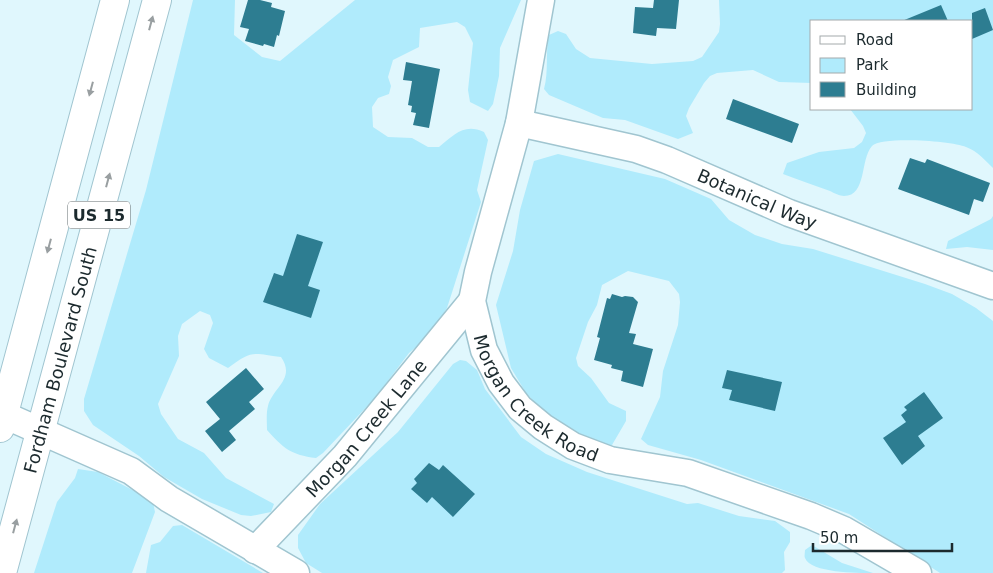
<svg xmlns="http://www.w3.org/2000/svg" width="993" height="573" viewBox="0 0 993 573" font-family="'DejaVu Sans',sans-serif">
<rect width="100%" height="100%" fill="#e0f7fd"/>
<!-- green -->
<path fill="#b0ebfc" d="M193 0H235L234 35 262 57 280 61 355 0H521L500 48 499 76 493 104 488 111 470 102 468 90 473 43 465 27 457 22 420 28 419 47 393 60 388 77 391 86 389 94 378 98 372 107 373 127 388 137 412 138 428 147H439C454 135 464 123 484 132L488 140 477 190 481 202 447 308 432 333 409 353 375 398 323 453 316 458C291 455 283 448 267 430 267 423 266 413 268 406 273 387 296 379 281 357 252 353 252 350 228 368L209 358 204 349 213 323 210 315 200 311 182 324 178 336 179 356 158 404 161 414 178 439 204 453 226 478 274 504 271 512 251 516 241 515 202 499 164 477 139 456 93 425 84 411V399L146 190Z
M719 0H993V168C985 160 977 151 966 147 952 141 882 136 872 146 860 159 867 196 844 196 840 196 834 193 830 191 814 185 798 180 783 174L787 163 819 152 854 148 862 142 866 133 863 126 850 109H972V21H812V83L779 82 753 70 717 73 710 76 704 83 689 108 686 116 693 133 678 139 625 120 603 118 549 95 544 89C549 71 545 53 549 35L558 31 566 34 576 49 590 58 652 64 693 61 702 57 719 32 720 24Z
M558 154 665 179 711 199 729 220 755 235 782 244 813 249 925 284 952 294 976 308 993 321V573H940L849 514 701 460 648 445 641 439 660 397 663 371 678 325 680 302 679 294 669 281 628 271 602 285 597 305 588 322 576 358 578 366 591 378 609 403 626 411V421L612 445 603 447 551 420 526 393 511 368 496 305 513 251 520 210 534 161Z
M993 216V250L967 247 946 249 948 241 991 219Z
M460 360 466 361 477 370 485 389 521 437 546 454 587 472 687 504 698 503 739 516 775 521 790 532V542L784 552 785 570 782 573H322L306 563 298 548V535L320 504 398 432 453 364Z
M78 469 98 472 146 497 153 502 155 512 132 573H34L57 502 75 478Z
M182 525 263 573H146L151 545 160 542 173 526Z
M812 545 842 563 873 573C857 573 811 573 805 558 804 556 805 553 805 550Z"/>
<!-- building -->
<path fill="#2d7d91" d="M248 0H260L272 3 271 7 285 11 279 36 277 35 274 47 264 44 263 46 245 41 249 29 240 27Z
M654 0H679L676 29 657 28 656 36 633 33 635 7 653 8Z
M941 5 948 21H902Z
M985 8 993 30 972 39V13Z
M406 62 440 69 429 128 413 125 416 113 411 112 412 106 408 105 412 81 403 80Z
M733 99 799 124 792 143 726 119Z
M910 158 925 163 927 159 990 183 983 202 974 199 969 215 898 189Z
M297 234 323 242 308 286 320 290 311 318 263 302 274 273 283 276Z
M612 294 622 297 625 296 633 297 638 302 629 333 636 334 633 344 653 349 643 387 621 381 623 371 611 368 612 365 594 360 600 338 597 337 607 298 610 299Z
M246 368 264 389 249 402 255 409 229 431 236 440 222 452 205 431 220 419 206 402Z
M727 370 782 382 775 411 729 400 732 390 722 388Z
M924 392 943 418 918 436 925 446 902 465 883 438 906 422 901 415 907 410 904 407Z
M429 463 439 470 443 465 475 494 453 517 432 497 427 503 411 489 417 483 414 479Z"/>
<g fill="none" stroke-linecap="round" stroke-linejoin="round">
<!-- minor casing -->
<g stroke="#a0c5d0" stroke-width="29">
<g id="minor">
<path id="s1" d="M541 0 519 123 478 272 472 301 484 350 501 383 520 408 543 427 573 446 610 460 688 473 811 516 844 530 918 573"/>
<path id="s2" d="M519 123 636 149 667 160 789 213 993 286"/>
<path d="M4 415 131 471 169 499 296 573"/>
<path id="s3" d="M255 550 345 456 472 301"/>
</g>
</g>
<!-- highway casing -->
<g stroke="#a0c5d0" stroke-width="30">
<g id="highway">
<path d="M0 428 115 0"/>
<path id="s4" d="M2 573 157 0"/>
</g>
</g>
<!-- minor -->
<use href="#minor" stroke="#fff" stroke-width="26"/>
<!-- highway -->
<use href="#highway" stroke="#fff" stroke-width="28"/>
</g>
<!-- one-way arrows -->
<defs><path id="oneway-solid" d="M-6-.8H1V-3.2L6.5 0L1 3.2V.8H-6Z" transform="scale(1.25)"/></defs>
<g fill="#999fa1">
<use href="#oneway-solid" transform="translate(151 23) rotate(-75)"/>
<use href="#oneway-solid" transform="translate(91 89) rotate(105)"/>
<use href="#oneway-solid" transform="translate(108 180) rotate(-75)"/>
<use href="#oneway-solid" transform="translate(49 246) rotate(105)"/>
<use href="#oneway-solid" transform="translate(15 526) rotate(-75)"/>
</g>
<g text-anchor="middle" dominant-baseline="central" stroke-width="5" stroke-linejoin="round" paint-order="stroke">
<!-- shield labels -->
<rect fill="#fff" stroke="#606a6d" stroke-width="1" x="68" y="201.5" width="62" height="27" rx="4"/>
<g font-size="16" font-weight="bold" fill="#1c2a2e">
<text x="99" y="215">US 15</text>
</g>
<!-- street labels -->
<g font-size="18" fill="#1c2a2e" stroke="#fff">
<text stroke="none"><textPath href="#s2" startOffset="251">Botanical Way</textPath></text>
<text stroke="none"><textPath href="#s4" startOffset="221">Fordham Boulevard South</textPath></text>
<text stroke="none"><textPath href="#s1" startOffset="432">Morgan Creek Road</textPath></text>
<text stroke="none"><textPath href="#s3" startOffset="165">Morgan Creek Lane</textPath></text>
</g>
</g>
<!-- legend -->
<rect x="810" y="20" width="162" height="90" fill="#ffffff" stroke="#a4aaab"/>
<rect x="820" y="36" width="25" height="8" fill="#ffffff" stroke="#a4aaab"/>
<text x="856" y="45" font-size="15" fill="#1c2a2e">Road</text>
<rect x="820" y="58" width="25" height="15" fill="#b0ebfc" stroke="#a4aaab"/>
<text x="856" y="70" font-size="15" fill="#1c2a2e">Park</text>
<rect x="820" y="82" width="25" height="15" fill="#2d7d91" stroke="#a4aaab"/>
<text x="856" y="95" font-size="15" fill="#1c2a2e">Building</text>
<!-- scale -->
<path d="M813 543v8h139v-8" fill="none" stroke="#1c2a2e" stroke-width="2.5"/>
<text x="820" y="543" font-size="15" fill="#1c2a2e" stroke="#ffffff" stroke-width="4" paint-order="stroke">50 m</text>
</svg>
